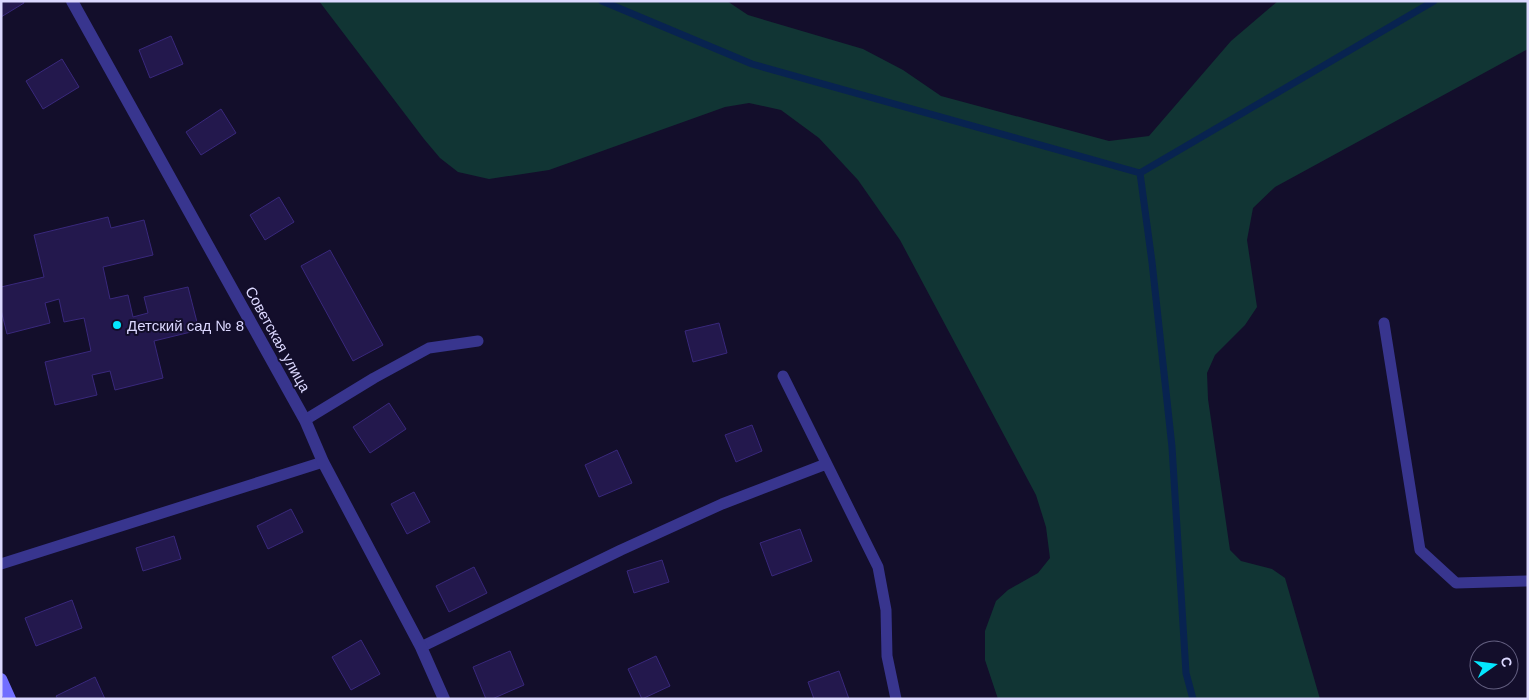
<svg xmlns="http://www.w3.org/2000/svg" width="1529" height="700" viewBox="0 0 1529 700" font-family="Arial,sans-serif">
<rect width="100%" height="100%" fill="#130e2b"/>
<!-- green -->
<path fill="#113534" d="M319 1H727L748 15 863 49 903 70 941 96 1109 141 1149 136 1231 41 1278 1H1528V49L1275 187 1253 208 1247 240 1257 307 1245 325 1215 355 1207 373 1208 399 1230 550 1241 561 1272 569 1285 578 1320 699H998L985 660V631L996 601 1008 590 1038 573 1050 558 1046 527 1036 495 900 240 858 180 819 138 781 110 749 103 725 107 549 170 489 179 458 172 440 158 424 139Z"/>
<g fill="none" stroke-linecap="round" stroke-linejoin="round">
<!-- stream -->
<path stroke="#082350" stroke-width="7" d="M602 1 752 64 1140 173
M1193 699 1186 673 1172 447 1152 262 1140 173 1434 1"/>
</g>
<!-- building -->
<path fill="#23184d" stroke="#39287c" d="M1 1H23L24 3 1 17Z
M171 36 183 64 150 78 139 50Z
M62 59 79 87 43 109 26 81Z
M221 109 236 133 201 155 186 132Z
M279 197 294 222 265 240 250 215Z
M108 217 111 228 144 220 153 255 103 267 110 299 128 295 133 317 148 313 144 297 188 287 199 330 154 341 163 378 115 390 110 371 92 375 97 395 55 405 45 362 91 351 84 318 64 322 59 299 45 303 50 323 7 334 1 310V287L44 277 34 235Z
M330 250 383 345 353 361 301 266Z
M719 323 727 353 693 362 685 331Z
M389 403 406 429 370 453 353 427Z
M752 425 762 451 736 462 725 435Z
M617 450 632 483 599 497 585 465Z
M414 492 430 522 407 534 391 504Z
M291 509 303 532 268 549 257 526Z
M800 529 812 561 772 576 760 543Z
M174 536 181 559 143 571 136 548Z
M662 560 669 582 634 593 627 571Z
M474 567 487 593 449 612 436 586Z
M72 600 82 628 36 646 25 618Z
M361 640 380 674 351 690 332 657Z
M510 651 524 685 492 699H486L473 667Z
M656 656 670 686 642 699 628 669Z
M839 671 849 699H814L808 682Z
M95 677 105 699H58L56 696Z"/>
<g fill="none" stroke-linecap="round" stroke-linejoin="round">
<!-- lane -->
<path stroke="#38358e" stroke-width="11" d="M1384 323 1420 550 1456 583 1528 581
M783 376 878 567 886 610 887 656 896 699
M305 420 374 378 429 348 478 341
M1 564 323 462
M421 647 621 550 722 504 826 464"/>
<!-- street -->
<path stroke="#38358e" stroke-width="12" d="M72 1 305 420 323 462 421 647 444 699"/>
<!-- secondary -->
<path stroke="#726fff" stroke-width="12" d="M1 679 10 699"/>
</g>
<!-- markers -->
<circle fill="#04e7ff" stroke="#130e2b" stroke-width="2" cx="117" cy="325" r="5"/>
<g text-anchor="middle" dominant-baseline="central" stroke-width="4" stroke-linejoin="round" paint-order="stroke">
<!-- poi labels -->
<g font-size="15" fill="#dcd8ff" stroke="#130e2b" text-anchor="start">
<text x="127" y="325">Детский сад № 8</text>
</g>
<!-- street labels -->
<g font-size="15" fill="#dcd8ff" stroke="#130e2b">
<text transform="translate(278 339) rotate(61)">Советская улица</text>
</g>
</g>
<!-- border -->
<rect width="1529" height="700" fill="none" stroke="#dcd8ff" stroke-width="5"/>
<!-- north arrow -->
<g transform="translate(1494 665) rotate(76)"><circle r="24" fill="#130e2b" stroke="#635f80"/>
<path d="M0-4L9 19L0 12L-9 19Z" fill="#04e7ff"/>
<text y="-8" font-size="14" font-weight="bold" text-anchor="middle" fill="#dcd8ff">С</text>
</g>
</svg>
